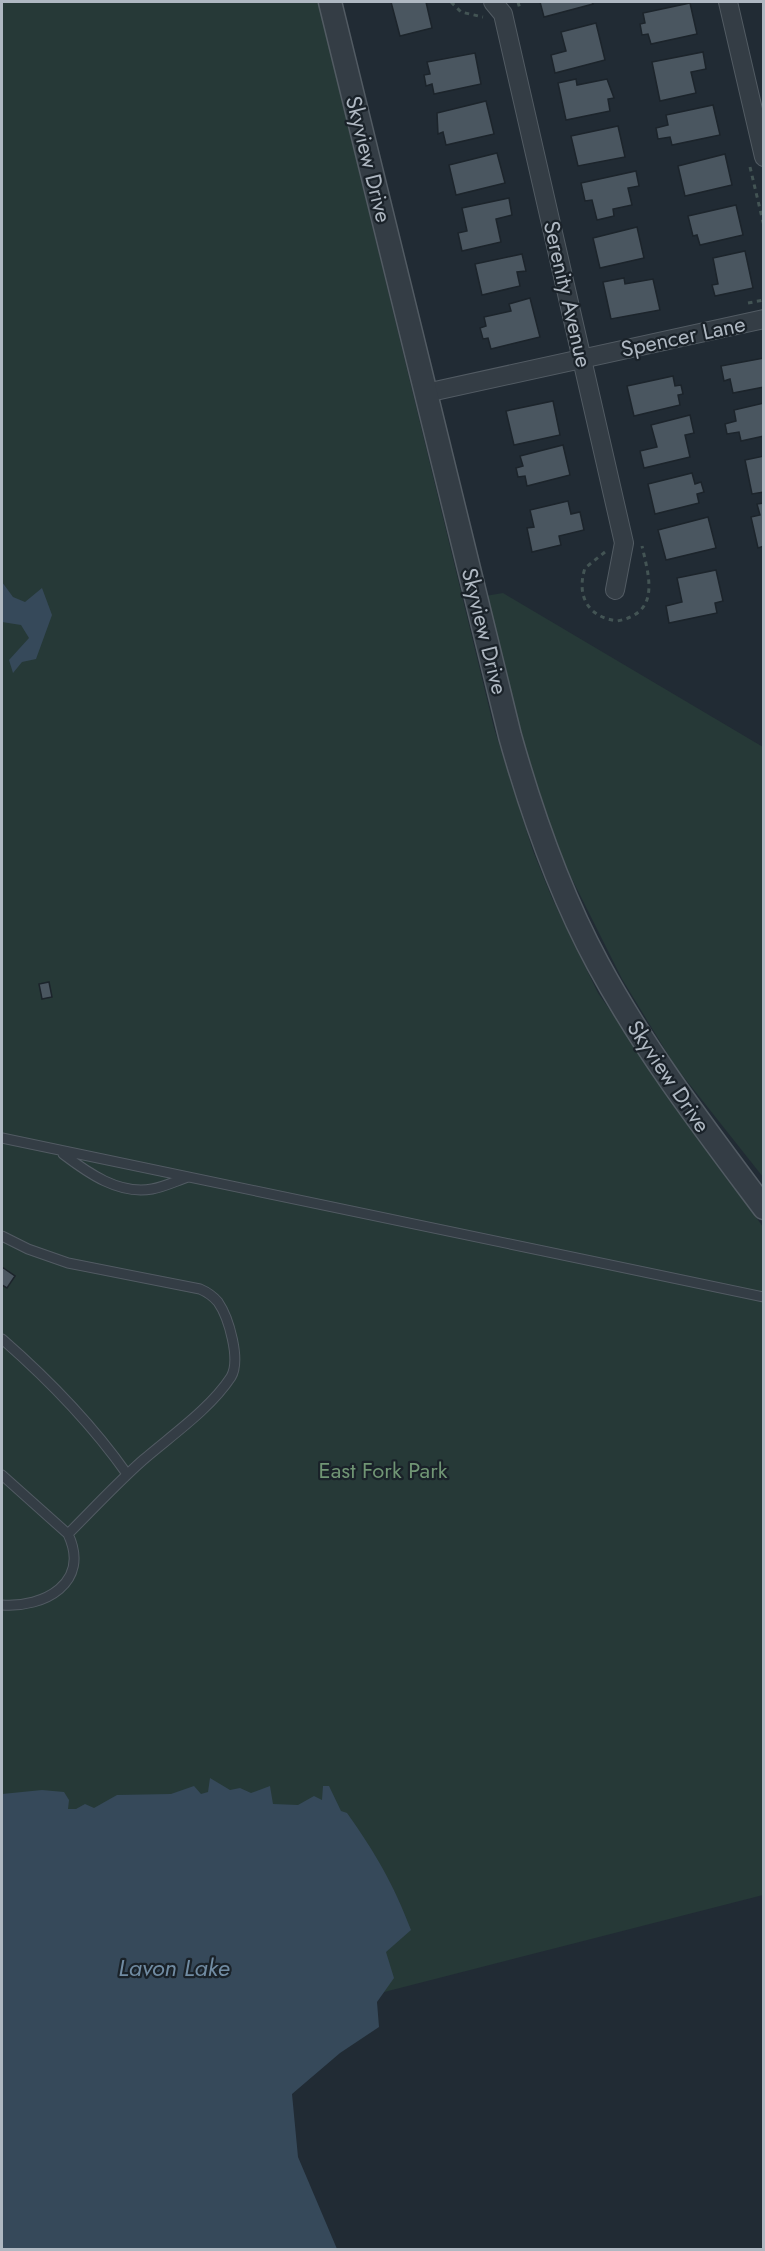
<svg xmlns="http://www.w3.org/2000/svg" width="765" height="2251" viewBox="0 0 765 2251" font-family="Jost,sans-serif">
<rect width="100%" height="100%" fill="#212b34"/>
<!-- green -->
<path fill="#263937" d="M2 2H318L494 728 533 851 552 898 598 993 763 1227V1895L318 2009 2 1901Z
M503 593 763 747V1177L675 1066 622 979 569 873 535 786 513 711 485 596Z"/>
<!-- water -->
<path fill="#36495a" d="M2 582 13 597 25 602 42 588 52 615 36 659 22 662 13 673 9 660 29 638 21 625 2 622Z
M210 1778 230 1790 240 1788 251 1793 270 1786 273 1804 298 1805 314 1796 322 1800 323 1786H329L341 1811 347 1813C376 1854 393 1883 411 1930L386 1952 394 1978 377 2002 379 2027 340 2053 292 2094 298 2157 337 2249H2V1794L42 1790 64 1792 69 1800 68 1809H76L85 1804 94 1808 117 1795 171 1794 194 1786 201 1794 208 1792Z"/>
<!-- building -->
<path fill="#4a5660" stroke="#1c242b" stroke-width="1.5" d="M391 2H426L432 28 400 36Z
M540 2H592L593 4 544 17Z
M690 3 697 34 651 44 648 34 642 35 640 24 645 23 643 13Z
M596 23 605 60 555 73 551 55 566 51 561 32Z
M703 52 706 69 691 72 696 93 660 101 652 62Z
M475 53 481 84 434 94 432 84 426 86 424 75 430 74 427 62Z
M576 79 577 85 607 79 614 98 608 99 610 111 566 120 558 83Z
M486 101 494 134 446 145 443 132 438 134 437 113Z
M713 105 720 135 672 145 670 137 658 139 656 128 668 125 666 115Z
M618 126 625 157 578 166 571 136Z
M497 153 505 183 456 195 449 165Z
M725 154 732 185 685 196 678 166Z
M636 171 639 186 628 188 632 205 613 209 614 216 597 220 592 200 585 201 581 183Z
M509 198 512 215 496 219 501 242 462 251 458 233 467 231 462 208Z
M736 205 743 235 700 245 697 235 693 236 688 216Z
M637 227 644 258 600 268 593 238Z
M745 251 753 288 715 296 712 285 718 284 713 258Z
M522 254 526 271 517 272 520 286 482 295 475 264Z
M624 278 625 284 653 279 660 310 611 319 603 282Z
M530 298 540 337 491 349 488 338 483 339 480 328 486 326 484 317 511 311 509 304Z
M764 358V387L733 393 730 379 724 381 721 366Z
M673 376 675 386 681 385 683 394 678 395 680 405 634 416 627 386Z
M553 401 560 435 514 445 506 411Z
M764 403V436L741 441 739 432 727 434 725 424 736 421 734 410Z
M690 415 694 433 685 435 690 457 644 468 640 451 657 447 651 425Z
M563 445 570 475 527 486 525 476 518 477 516 468 523 466 520 456Z
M764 456V492L752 494 745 460Z
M692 473 695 484 701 482 704 492 697 494 699 503 655 514 648 484Z
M568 501 571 514 580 512 584 530 559 536 561 545 532 552 527 528 534 527 530 510Z
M764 503V546L758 548 751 517 760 515 757 504Z
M708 517 716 548 666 560 658 530Z
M716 570 723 601 715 603 717 613 669 623 666 606 682 602 677 578Z
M49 982 52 997 42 999 39 984Z
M2 1267 15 1276 7 1288 2 1285Z"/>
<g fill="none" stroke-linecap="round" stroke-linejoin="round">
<!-- service casing -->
<g stroke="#525b63" stroke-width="11">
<path id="service" d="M2 1138 764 1297
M63 1154C88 1173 119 1195 152 1189 164 1187 176 1181 188 1177
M2 1236 28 1249 68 1263 200 1289C207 1292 213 1296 218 1302 229 1318 241 1360 231 1377 210 1409 172 1435 143 1460 117 1483 93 1509 68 1534
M2 1339C49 1380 91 1423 127 1474
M2 1475 68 1534C91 1583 44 1608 2 1605"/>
</g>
<!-- minor casing -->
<g stroke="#525b63" stroke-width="20">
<path id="minor" d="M493 2 503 14 624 543 615 590
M728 2 764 157
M426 393 764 319"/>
</g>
<!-- tertiary casing -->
<g stroke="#525b63" stroke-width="25">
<path id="tertiary" d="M330 2 510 736C532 814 559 892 598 964 645 1051 705 1129 764 1208"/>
</g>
<!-- path -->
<path stroke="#435454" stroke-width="3" stroke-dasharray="4.5 4.5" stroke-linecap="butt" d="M451 2 461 12 483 17
M518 2 520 9
M750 167 764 226
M748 303 764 300
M605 552 585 568C576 596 588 617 617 621 661 613 649 577 642 546"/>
<!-- service -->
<use href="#service" stroke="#343d45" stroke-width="9"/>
<!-- minor -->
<use href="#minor" stroke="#343d45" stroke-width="18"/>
<!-- tertiary -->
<use href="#tertiary" stroke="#343d45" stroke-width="22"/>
</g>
<g text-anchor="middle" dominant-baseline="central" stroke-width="4.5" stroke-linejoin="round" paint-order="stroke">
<!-- street labels -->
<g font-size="22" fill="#afb8c2" stroke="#1a2229">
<text transform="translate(369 159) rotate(76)">Skyview Drive</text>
<text transform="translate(568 294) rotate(77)">Serenity Avenue</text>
<text transform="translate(683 336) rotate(-12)">Spencer Lane</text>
<text transform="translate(485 631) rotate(76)">Skyview Drive</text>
<text transform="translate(669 1076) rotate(56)">Skyview Drive</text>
</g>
<!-- park labels -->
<g font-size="22" fill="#709574" stroke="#1a2229">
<text x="383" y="1470">East Fork Park</text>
</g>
<!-- water labels -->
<g font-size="24" font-style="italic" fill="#718ca3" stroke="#1a2229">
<text x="174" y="1967">Lavon Lake</text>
</g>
</g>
<!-- border -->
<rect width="765" height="2251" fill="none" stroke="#afb8c2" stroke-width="6"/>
</svg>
